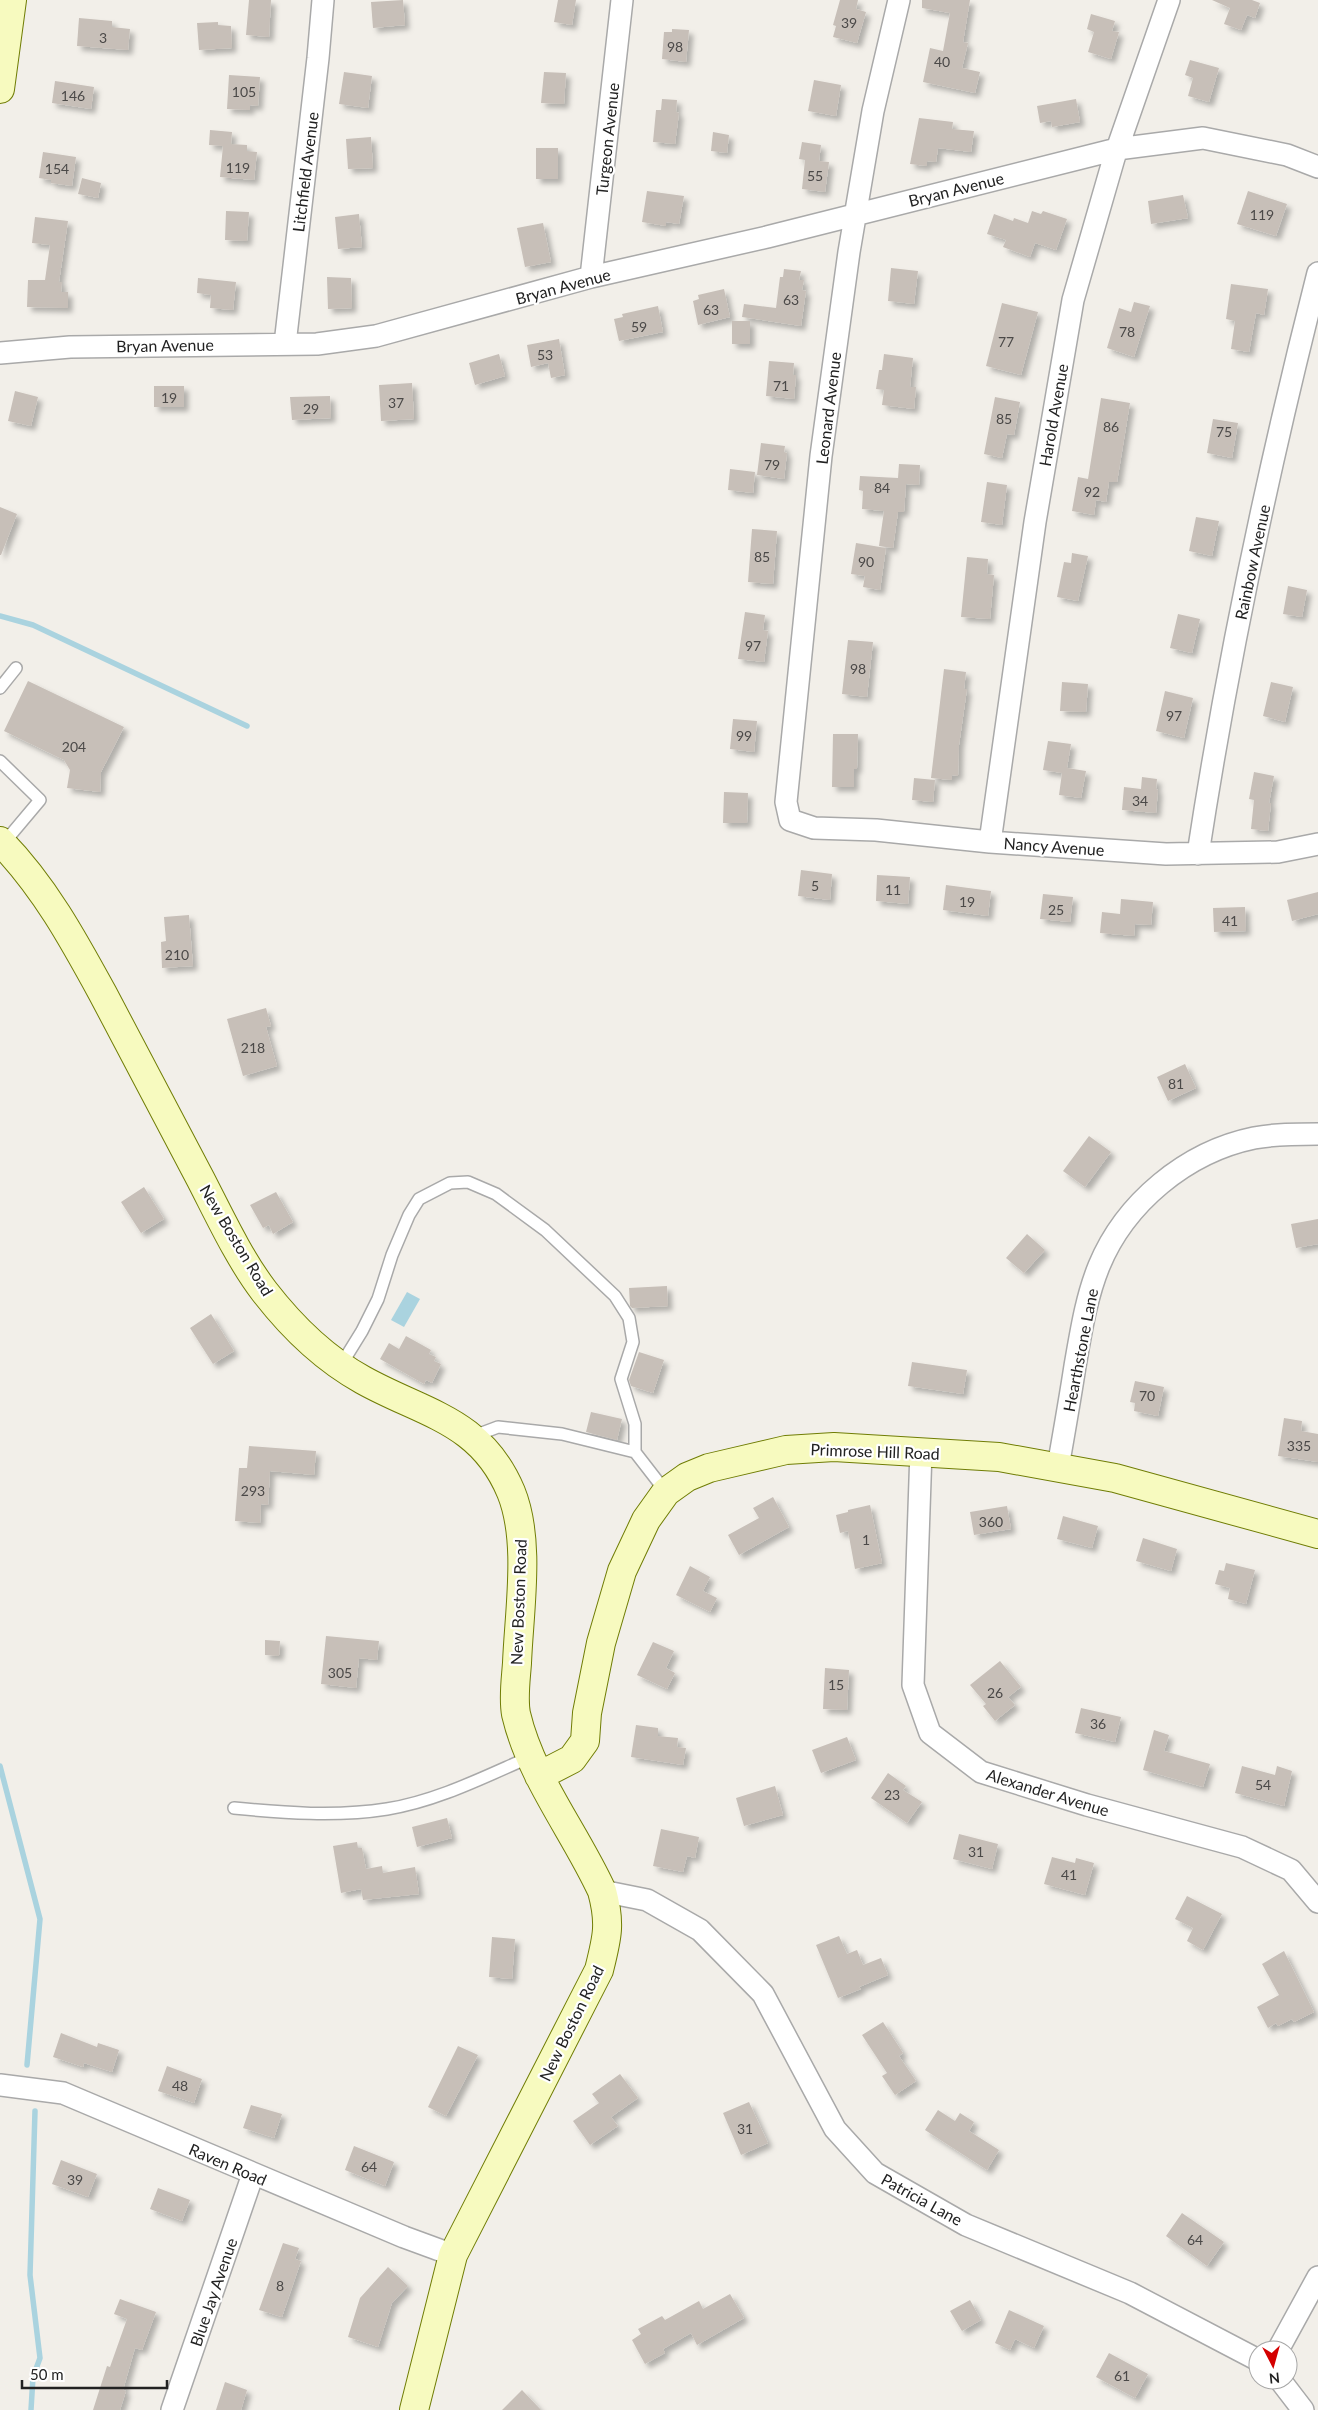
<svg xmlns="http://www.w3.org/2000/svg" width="1318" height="2410" viewBox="0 0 1318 2410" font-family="Lato,sans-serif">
<defs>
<filter id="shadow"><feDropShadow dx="4.5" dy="4.5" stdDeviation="2.5" flood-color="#0004"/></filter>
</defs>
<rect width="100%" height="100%" fill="#f2efe9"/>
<!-- water -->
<path fill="#aad3df" d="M407 1292 420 1299 404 1327 391 1320Z"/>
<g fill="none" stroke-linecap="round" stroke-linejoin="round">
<!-- stream -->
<path stroke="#aad3df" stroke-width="5.5" d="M0 616 33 625 247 726
M0 1766 40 1919 27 2065
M31 2410 33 2377 40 2358 30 2275 35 2111"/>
</g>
<!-- building -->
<path fill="#c7bfb8" filter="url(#shadow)" d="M249 0H271L269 37 246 35Z
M403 0 405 25 373 28 371 2Z
M558 0H576L572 25 554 22Z
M840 0H858L856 9 866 12 857 43 833 37 836 26 833 25Z
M922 0H970L963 42 968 43 962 68 980 72 975 93 923 82 930 48 943 51 950 13 922 8Z
M1212 0H1252L1260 3 1255 18 1247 15 1241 30 1224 24 1230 8Z
M1091 14 1115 21 1112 31 1119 32 1111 59 1088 52 1094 32 1087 29Z
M79 18 112 21V27L130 29 128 50 77 46Z
M218 22V25L231 26 232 48 199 50 197 23Z
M672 29 689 30 686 62 662 59 664 32H672Z
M1190 60 1219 68 1209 102 1188 96 1193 78 1185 75Z
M344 72 372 76 368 108 339 104Z
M544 72 566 73 564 104 541 103Z
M229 75 260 77 258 106 250 105V110L227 109Z
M814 80 841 85 836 116 808 111Z
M55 81 94 87 91 109 52 103Z
M662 99 677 100 676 112 679 113 675 144 653 142 656 110H661Z
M1076 99 1080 122 1052 127 1051 121 1040 123 1037 106Z
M919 118 953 122 952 129 974 131 971 152 938 148 936 162 927 161V166L910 164Z
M210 130 232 132 231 144 247 145V151L257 152 254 180 220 177 223 146 209 145Z
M713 132 729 135 727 153 711 151Z
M371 137 373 168 348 169 346 139Z
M802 142 821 145 819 161 829 162 825 192 802 189 805 160 799 159Z
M536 148H558V179H536Z
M43 152 76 157 72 186 51 183V180L39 178Z
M82 178 101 183 98 198 78 194Z
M647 191 684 196 679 224 666 222V226L642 222Z
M1248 191 1287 204 1276 236 1237 224Z
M1183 195 1188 218 1151 224 1148 201Z
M226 211 249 212 247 241 225 240Z
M1032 211 1041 214 1043 211 1067 219 1056 250 1035 243 1030 257 1003 247 1006 240 987 234 994 214 1013 221 1014 218 1028 223Z
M359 214 362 247 338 249 335 217Z
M35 217 68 221 59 282H62L61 292H68V308L27 307 28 280H45L50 245 32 243Z
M543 223 551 262 525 267 517 228Z
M891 268 918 271 914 304 888 301Z
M784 269 801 271 799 280H804L802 290 806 291 801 326 742 317 744 304 776 308 780 277H783Z
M327 277 351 278 352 308 328 309Z
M198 278 236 282 233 310 210 308 211 295 197 293Z
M1231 284 1268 289 1264 315 1256 313 1249 352 1231 349 1235 321 1226 319Z
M724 289 730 317 698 325 693 301 699 299 698 295Z
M1134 302 1150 306 1134 357 1107 348 1119 308 1131 312Z
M1002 303 1038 312 1021 375 986 366Z
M658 306 663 332 619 341 614 319 623 317 622 314Z
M732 321H750V344H732Z
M559 339 565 375 551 378 548 363 531 367 527 345Z
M499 354 505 376 475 385 469 363Z
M884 354 913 358 910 387H916L914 409 882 405 884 390 876 389 879 370H882Z
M769 361 794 363 793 375H796L794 399 766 396Z
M412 383 414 419 381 421 379 385Z
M154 386H184V407H154Z
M15 391 38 397 31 426 8 421Z
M330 396 331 418 292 420 290 397Z
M995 397 1020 402 1014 435 1007 434 1002 458 984 454Z
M1101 398 1130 403 1117 482H1109L1106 502 1096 500 1094 515 1072 511 1078 477 1088 479Z
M1213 419 1238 423 1232 458 1207 453Z
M761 443 785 446 784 452 787 453 784 479 757 475Z
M899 464 920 465 919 485 906 484 904 512H898L893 548 879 546 884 511 862 509 863 491 859 490 860 476 898 478Z
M730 469 755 472 753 493 728 490Z
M987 482 1007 485 1002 525 981 522Z
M0 507 17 514 1 555H0Z
M1196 517 1219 521 1212 556 1189 551Z
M752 529 777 531 773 584 748 582Z
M856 543 886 548 880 590 863 587 865 576 851 574Z
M1072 553 1088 556 1078 601 1057 597 1064 562 1071 563Z
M967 557 988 559 987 574 994 575 990 619 961 617Z
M1288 586 1307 590 1302 617 1283 614Z
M745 612 765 615 763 630 768 631 764 662 738 659Z
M1178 614 1200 619 1192 653 1170 648Z
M848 640 873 642 867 697 842 694Z
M944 669 966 672 964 689H967L959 745 958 776 952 775V780L931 778Z
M28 681 124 727 101 772 100 792 67 788 70 770 64 760 4 731Z
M1062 682 1088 684 1086 712 1060 711Z
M1271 682 1293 687 1285 722 1263 716Z
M1165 691 1193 698 1184 738 1156 731Z
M733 719 757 721 754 752 730 749Z
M833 734H858L857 769H854V787H832Z
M1048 741 1071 744 1067 768 1086 771 1081 798 1059 795 1062 773 1043 770Z
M1254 772 1274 776 1269 803H1271L1268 831 1251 829 1254 800 1249 799Z
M1142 777 1157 779 1156 789 1158 790 1156 813 1122 810 1124 787 1141 789Z
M914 778 935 780 933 802 912 800Z
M724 792 748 793 747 823H723Z
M801 870 832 874 830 900 798 896Z
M877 875 910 877 908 904 876 901Z
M946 885 991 891 988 916 943 910Z
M1318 892V914L1292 921 1287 900Z
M1043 894 1073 897 1070 922 1040 919Z
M1121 899 1153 902 1151 925 1135 924 1134 936 1100 933 1102 912 1120 914Z
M1245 907 1246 931 1214 932 1213 908Z
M189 915 193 966 162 968 161 942 166 941 164 917Z
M266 1008 271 1026 266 1027 277 1066 243 1076 227 1019Z
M1185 1064 1196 1088 1168 1101 1157 1077Z
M1089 1136 1111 1152 1085 1187 1063 1171Z
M144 1187 164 1219 141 1233 121 1202Z
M276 1192 293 1222 273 1234 269 1225 263 1228 250 1205Z
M1318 1219V1244L1296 1248 1291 1224Z
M1027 1234 1045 1250 1024 1273 1006 1258Z
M667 1286 668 1306 632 1308 630 1306 629 1288Z
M211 1314 234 1351 213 1364 190 1328Z
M406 1336 431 1350 429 1354 436 1357 434 1361 441 1364 432 1383 426 1380 424 1384 380 1359 389 1343 399 1349Z
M639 1352 664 1360 653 1393 631 1386 629 1380Z
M912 1362 967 1370 963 1394 908 1386Z
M1135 1381 1164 1387 1158 1416 1134 1411 1135 1403 1130 1402Z
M591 1412 622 1419 617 1440 586 1432Z
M1284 1418 1302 1421 1301 1431 1318 1434V1462L1278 1456Z
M249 1446 316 1451 314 1475 270 1471 268 1505 261 1504 260 1523 235 1521 239 1468H247Z
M773 1497 789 1527 739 1555 728 1535 759 1518 753 1508Z
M870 1505 882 1563 855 1569 848 1531 840 1533 836 1515 848 1512V1510Z
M1007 1506 1011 1529 974 1535 970 1512Z
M1063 1516 1098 1526 1092 1548 1057 1539Z
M1143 1538 1177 1549 1171 1571 1136 1561Z
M1226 1563 1255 1570 1246 1604 1228 1599 1230 1588 1215 1584 1219 1570 1224 1571Z
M690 1566 710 1577 703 1591 717 1598 710 1612 676 1595Z
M326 1636 379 1641 377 1660 359 1658 356 1688 321 1684Z
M265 1640 280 1641 279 1656 265 1655Z
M653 1642 674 1651 666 1668 675 1673 667 1689 637 1675Z
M1000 1661 1021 1687 1008 1697 1015 1705 995 1721 983 1706 986 1704 970 1685Z
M825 1668 849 1670 847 1710 823 1709Z
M1081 1708 1121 1717 1115 1742 1075 1733Z
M636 1725 658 1728V1736L678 1738 677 1747 686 1748 683 1765 631 1757Z
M1154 1730 1169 1735 1164 1751 1210 1764 1203 1787 1143 1770Z
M847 1737 856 1760 821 1773 812 1750Z
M1242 1766 1275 1775 1277 1766 1292 1771 1284 1806 1235 1793Z
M888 1773 906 1786 903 1790 922 1802 907 1823 871 1798Z
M775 1786 783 1815 744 1826 736 1798Z
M447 1818 452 1838 417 1847 412 1827Z
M661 1829 699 1837 695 1858 687 1856 683 1872 653 1866Z
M959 1834 998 1844 992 1869 953 1859Z
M357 1842 358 1848H362L366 1869 382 1866 383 1873 415 1867 419 1894 363 1900 361 1889 341 1893 333 1846Z
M1052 1857 1075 1863 1076 1858 1094 1863 1085 1895 1044 1884Z
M1187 1896 1222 1914 1203 1950 1187 1941 1193 1928 1175 1919Z
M839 1936 847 1954 857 1950 863 1965 881 1958 888 1975 859 1987 861 1989 838 1998 816 1945Z
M492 1937 515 1939 512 1979 489 1977Z
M1284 1951 1314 2012 1294 2022 1292 2019 1278 2026 1276 2023 1268 2028 1257 2007 1279 1995 1262 1964Z
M883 2022 903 2053 899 2056 916 2081 895 2095 882 2076 887 2073 862 2035Z
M61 2033 97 2047 98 2043 119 2050 112 2072 84 2063 83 2067 53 2057Z
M458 2046 478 2055 446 2116 428 2107Z
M167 2066 202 2079 194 2103 158 2091Z
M620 2074 638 2098 611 2117 618 2126 590 2145 573 2121 599 2103 592 2094Z
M749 2102 768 2143 741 2155 723 2113Z
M251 2105 282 2114 274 2138 243 2128Z
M938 2110 955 2121 960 2113 974 2122 969 2131 999 2150 987 2170 925 2130Z
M354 2146 394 2162 385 2186 345 2170Z
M61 2160 97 2174 88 2197 52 2184Z
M158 2188 190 2200 182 2221 150 2209Z
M1182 2213 1224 2242 1207 2266 1166 2236Z
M283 2243 299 2248 295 2259 301 2261 282 2317 259 2310Z
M388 2267 408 2286 392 2303 378 2347 348 2337 360 2298Z
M730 2294 744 2318 697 2345 691 2333 663 2349 665 2353 645 2364 632 2340 641 2334 638 2329 662 2316 665 2320 699 2301 703 2309Z
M120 2299 156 2312 142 2350 135 2348 123 2390 126 2391 120 2410H93L107 2366 110 2367 127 2319 114 2314Z
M970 2300 981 2320 962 2331 950 2311Z
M1009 2310 1044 2326 1034 2348 1015 2339 1010 2350 995 2343Z
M1109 2353 1148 2374 1135 2398 1096 2377Z
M225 2382 247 2390 241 2410H216Z
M522 2390 541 2410H502Z"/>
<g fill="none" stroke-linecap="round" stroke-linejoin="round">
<!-- lane casing -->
<g stroke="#a9a9a9" stroke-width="14">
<path id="lane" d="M0 688 16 668
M0 761 40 800 3 844
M341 1365 362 1331 378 1299 392 1255 409 1215 419 1199 450 1183 468 1182 496 1194 545 1230 615 1296 629 1318 633 1342 621 1379 635 1424V1452
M474 1436 498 1427 562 1434 635 1452 666 1492
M234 1808C284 1813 337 1817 387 1809 437 1801 484 1777 530 1757"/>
</g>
<!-- street casing -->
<g stroke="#a9a9a9" stroke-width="24">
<path id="street" d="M899 0 873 111 849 252 821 456 786 802 790 820 814 828 876 830 990 842 1166 854 1278 852 1318 844
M591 277 622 0
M285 344 318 58 323 0
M0 353 70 347 317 344 376 336 591 277 767 237 1117 149 1203 138 1287 155 1318 167
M990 842 1035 522 1073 300 1114 158 1169 0
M1198 854C1228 658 1269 465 1318 273
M921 1451 913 1685 930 1733 981 1772 1087 1805 1242 1847 1291 1870 1318 1902
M1058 1467C1064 1433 1070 1399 1075 1366 1081 1332 1086 1298 1099 1266 1125 1203 1186 1152 1254 1138 1275 1134 1296 1134 1318 1134
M602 1891 647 1900 700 1930 763 1994 835 2129 875 2173 966 2225 1130 2293 1258 2360
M0 2085 63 2093 404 2237 453 2255
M1278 2350 1318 2277
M1280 2380 1303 2410
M172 2410 253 2174"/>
</g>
<!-- secondary casing -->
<g stroke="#707d05" stroke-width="30">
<path id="secondary" d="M0 89 12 0
M0 841C44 886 73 939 103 994 136 1056 168 1118 201 1180 220 1217 239 1258 264 1291 291 1326 325 1359 363 1380 424 1414 481 1420 511 1492 531 1541 519 1611 517 1663 516 1678 513 1698 516 1714 531 1778 575 1832 602 1891 611 1924 607 1938 599 1970L453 2255 414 2410
M539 1776 572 1759 585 1741 587 1713 601 1643 622 1571 646 1520 666 1492 687 1477 709 1468 786 1450 834 1447 999 1457 1115 1478 1318 1534"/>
</g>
<!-- lane -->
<use href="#lane" stroke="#fff" stroke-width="11"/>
<!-- street -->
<use href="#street" stroke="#fff" stroke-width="21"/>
<!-- secondary -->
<use href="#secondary" stroke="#f7fabf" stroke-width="28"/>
</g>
<g text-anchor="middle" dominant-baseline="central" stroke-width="4.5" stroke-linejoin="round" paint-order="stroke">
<!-- number labels -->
<g font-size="14" fill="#4b4948">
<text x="849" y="22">39</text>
<text x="103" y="37">3</text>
<text x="675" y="46">98</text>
<text x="942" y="61">40</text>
<text x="244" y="91">105</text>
<text x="73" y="95">146</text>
<text x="238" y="167">119</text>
<text x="57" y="168">154</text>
<text x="815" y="175">55</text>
<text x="1262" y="214">119</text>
<text x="791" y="299">63</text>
<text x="711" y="309">63</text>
<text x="639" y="326">59</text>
<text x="1127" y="331">78</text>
<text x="1006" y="341">77</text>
<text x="545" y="354">53</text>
<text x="781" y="385">71</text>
<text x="169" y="397">19</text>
<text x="396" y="402">37</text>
<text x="311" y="408">29</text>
<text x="1004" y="418">85</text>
<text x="1111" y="426">86</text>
<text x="1224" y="431">75</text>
<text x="772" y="464">79</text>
<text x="882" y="487">84</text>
<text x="1092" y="491">92</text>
<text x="762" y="556">85</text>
<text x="866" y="561">90</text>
<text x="753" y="645">97</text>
<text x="858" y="668">98</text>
<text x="1174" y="715">97</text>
<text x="744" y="735">99</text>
<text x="74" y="746">204</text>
<text x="1140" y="800">34</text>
<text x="815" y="885">5</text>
<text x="893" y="889">11</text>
<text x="967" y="901">19</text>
<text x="1056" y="909">25</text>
<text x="1230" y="920">41</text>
<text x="177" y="954">210</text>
<text x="253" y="1047">218</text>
<text x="1176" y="1083">81</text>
<text x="1147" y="1395">70</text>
<text x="1299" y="1445">335</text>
<text x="253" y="1490">293</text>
<text x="991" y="1521">360</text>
<text x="866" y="1539">1</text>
<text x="340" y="1672">305</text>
<text x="836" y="1684">15</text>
<text x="995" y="1692">26</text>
<text x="1098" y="1723">36</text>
<text x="1263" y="1784">54</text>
<text x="892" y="1794">23</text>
<text x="976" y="1851">31</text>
<text x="1069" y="1874">41</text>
<text x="180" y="2085">48</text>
<text x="745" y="2128">31</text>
<text x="369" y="2166">64</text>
<text x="75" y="2179">39</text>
<text x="1195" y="2239">64</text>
<text x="280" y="2285">8</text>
<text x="1122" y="2375">61</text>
</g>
<!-- street labels -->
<g font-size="16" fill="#222" stroke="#fff">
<text transform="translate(607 139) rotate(-84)">Turgeon Avenue</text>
<text transform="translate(305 172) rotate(-83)">Litchfield Avenue</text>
<text transform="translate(956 189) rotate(-14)">Bryan Avenue</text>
<text transform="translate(563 286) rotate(-15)">Bryan Avenue</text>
<text transform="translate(165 345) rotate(-1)">Bryan Avenue</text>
<text transform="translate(828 408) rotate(-83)">Leonard Avenue</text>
<text transform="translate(1053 415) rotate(-80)">Harold Avenue</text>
<text transform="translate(1252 562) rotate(-78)">Rainbow Avenue</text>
<text transform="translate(1054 846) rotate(4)">Nancy Avenue</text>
<text transform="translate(237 1240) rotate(59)">New Boston Road</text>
<text transform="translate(1080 1350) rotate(-79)">Hearthstone Lane</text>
<text transform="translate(875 1451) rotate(2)">Primrose Hill Road</text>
<text transform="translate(518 1602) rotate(-88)">New Boston Road</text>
<text transform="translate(1048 1792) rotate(17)">Alexander Avenue</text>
<text transform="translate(571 2023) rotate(-64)">New Boston Road</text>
<text transform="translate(228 2164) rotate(23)">Raven Road</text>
<text transform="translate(922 2199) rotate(29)">Patricia Lane</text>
<text transform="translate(213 2292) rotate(-71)">Blue Jay Avenue</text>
</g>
</g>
<!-- north arrow -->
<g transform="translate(1273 2365) rotate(174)"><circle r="24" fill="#ffffff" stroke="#a7a7a7"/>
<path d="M0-4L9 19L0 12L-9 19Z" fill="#d40000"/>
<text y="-8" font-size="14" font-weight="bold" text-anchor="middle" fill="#222222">N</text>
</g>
<!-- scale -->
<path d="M22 2380v8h145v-8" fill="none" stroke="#222222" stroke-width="2.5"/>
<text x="30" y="2380" font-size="15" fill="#222222" stroke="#ffffff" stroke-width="4" paint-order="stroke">50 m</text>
</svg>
